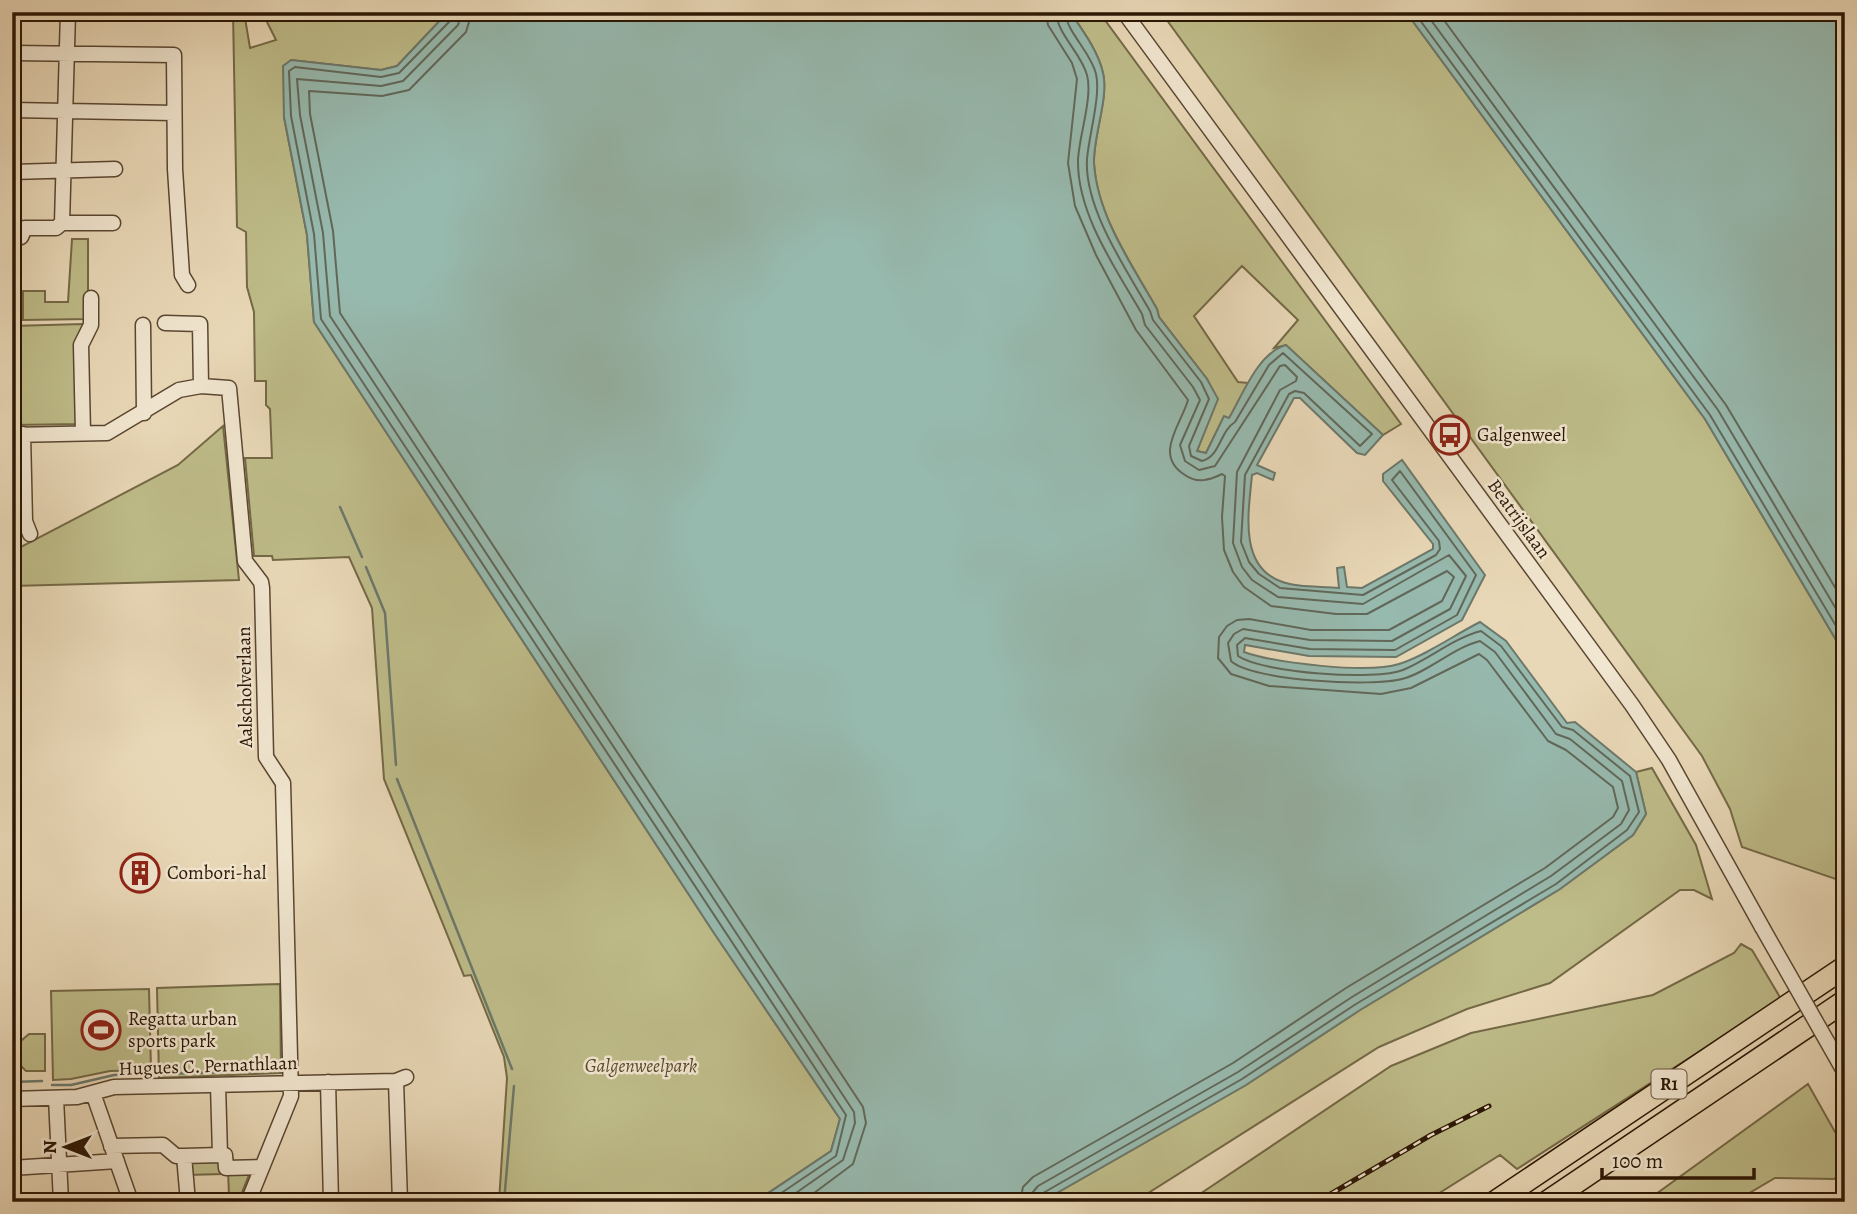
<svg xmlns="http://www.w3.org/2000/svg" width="1857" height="1214" viewBox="0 0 1857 1214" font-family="Alegreya,serif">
<rect width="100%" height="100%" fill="#e9d8b7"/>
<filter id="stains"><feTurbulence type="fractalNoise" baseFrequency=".00286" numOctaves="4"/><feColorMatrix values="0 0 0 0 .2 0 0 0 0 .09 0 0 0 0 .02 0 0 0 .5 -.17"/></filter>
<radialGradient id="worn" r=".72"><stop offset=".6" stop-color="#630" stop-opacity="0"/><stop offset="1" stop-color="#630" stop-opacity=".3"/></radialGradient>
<!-- green -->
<path fill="#bebc89" stroke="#746946" stroke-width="2" d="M233 12H244L250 48 276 40 262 12H448L397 66 381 70 291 60 284 117 307 235 314 322 714 933 840 1119 831 1151 755 1202H499L507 1078 504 1057 471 975 464 976 384 779 372 608 349 557 273 560 272 556H254L245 458H272L270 409 266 405V381H255L254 312 247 287 246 232 237 227Z
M1070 12H1099L1401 424 1383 435 1286 345 1274 348 1298 320 1242 266 1194 316 1238 382 1249 383 1229 419 1224 417 1206 453 1197 451 1217 399 1207 379 1159 317 1157 309C1132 264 1097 216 1094 163 1093 136 1109 98 1103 73 1098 51 1083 31 1070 12Z
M1161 12H1406L1705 419 1845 655V892L1836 879 1742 847 1730 809 1702 756Z
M72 239H88V319L23 320V291H45V302H68Z
M12 255H18V321H12Z
M83 324 80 424 12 425V326Z
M223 426 239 580 12 586V532L21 547 178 465Z
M1652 768 1696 845 1712 899 1694 890H1680L1550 983 1467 1009 1379 1047 1134 1202H1041L1246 1085 1360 1010 1560 889 1633 835 1646 814 1636 772Z
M1741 944 1752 950 1781 999 1517 1169 1500 1155 1425 1202H1188L1391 1066 1471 1033 1653 995 1734 953Z
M280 984 281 1073 159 1078 157 988Z
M149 989 151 1070 110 1071 71 1079 53 1080 51 991Z
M29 1034H45V1071H26L15 1060V1046Z
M1808 1084 1835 1132 1845 1143V1173L1834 1179 1775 1178 1734 1202H1645Z
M223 1158V1174L187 1175V1159Z
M228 1170H251L241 1195 229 1196Z"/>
<!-- water -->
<path fill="#97baaf" stroke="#6c786b" stroke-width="2" d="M448 12H1070C1083 31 1098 51 1103 73 1109 98 1093 136 1094 163 1097 216 1132 265 1157 309L1159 317 1207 379 1218 399 1197 451 1206 453 1224 416 1229 418C1243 394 1258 353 1286 345L1383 435 1365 455 1357 453 1300 398H1294L1257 465 1275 473 1273 480 1257 473 1252 475C1249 509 1238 565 1280 581 1297 588 1321 586 1339 588L1337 568 1344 567 1347 587 1362 588 1433 549V544L1383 481V474L1402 460 1485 575 1462 620 1396 657 1309 656 1245 645 1244 652C1275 663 1368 674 1399 664 1427 655 1454 635 1480 622L1506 641 1567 723 1575 722 1636 772 1646 814 1633 835 1560 889 1360 1010 1246 1085 1041 1202H755L831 1151 840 1119 714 933 314 322 307 235 284 117 283 66 291 60 381 70 397 66Z
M1406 12H1845V655L1705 419Z"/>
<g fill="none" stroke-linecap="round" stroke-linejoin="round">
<!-- shore -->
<path stroke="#61685a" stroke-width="2" d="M453 12 451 20 399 73 381 77 295 67 289 71 291 116 314 234 321 319 846 1115 836 1156 768 1202
M462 12 458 25 403 81 381 86 297 79 300 115 323 233 330 316 854 1112 855 1123 843 1160 783 1202
M472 12 466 32 409 90 382 96 309 91 310 114 333 231 340 313 863 1107 866 1123 853 1164 802 1202
M1414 12 1710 415 1845 641
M1425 12 1718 410 1845 624
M1438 12 1726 405 1845 604
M1020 1202 1023 1187 1033 1177 1233 1063 1346 988 1545 868 1613 817 1618 808 1613 787 1566 750 1548 741 1487 660 1479 654 1411 688 1381 694 1269 686 1231 674 1218 658 1219 637 1227 626 1237 620 1249 619 1311 630H1389L1442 601 1454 577 1447 571 1367 614H1336L1271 606 1244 587 1233 572 1224 550 1222 517 1225 476 1222 474C1210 480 1197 484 1185 475 1153 455 1181 425 1188 400L1136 330 1096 255 1075 206 1068 163 1077 79 1072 63 1048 25 1046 12
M1031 1202 1033 1192 1038 1186 1238 1072 1352 997 1551 876 1621 824 1629 810 1622 781 1570 739 1556 734 1495 652 1480 641C1452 648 1429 672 1402 679 1373 687 1252 681 1231 661L1228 643 1234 634 1243 629 1310 640 1392 641 1450 609 1466 576 1449 555 1363 604 1278 597 1252 580 1242 567 1233 543 1237 472 1280 390 1296 381 1297 377 1285 365 1280 366 1215 466 1199 470 1185 461 1180 445 1200 400 1193 387 1145 325 1142 314C1116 269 1077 214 1078 160 1079 136 1093 97 1087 75 1081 53 1057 34 1056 12
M1040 1202 1043 1193 1242 1079 1356 1004 1556 884 1627 830 1639 812 1630 776 1573 730 1562 727 1501 646 1481 631C1454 638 1429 659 1403 670 1376 681 1263 673 1238 656L1237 645 1245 638 1310 649 1395 650 1457 615 1476 575 1400 471 1392 480 1439 541 1440 549 1436 555 1363 595 1280 588 1259 574 1249 562 1241 542 1245 475 1289 394 1295 391 1304 393 1360 446 1372 434 1283 353 1269 365 1235 422C1220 431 1220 457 1202 461L1191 456 1189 446 1209 399 1201 382 1153 320 1150 311C1126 269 1084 208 1087 159 1089 135 1101 95 1096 74 1091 52 1067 33 1065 12"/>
<!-- stream -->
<path stroke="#6c786b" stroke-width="2.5" d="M340 507 362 557
M366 567 385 613 396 765
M397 779 512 1069
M159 1074 277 1071
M12 1082 42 1081
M52 1085H71L114 1075 150 1074
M504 1202 514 1086"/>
<!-- minor casing -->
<g stroke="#5a4631" stroke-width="17">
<path id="minor" d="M1124 12 1632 705 1669 760 1762 927
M12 53 174 55 175 169 182 275 188 285
M12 110 174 113
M12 172 115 169
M62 223H113
M21 237 25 228H56L62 223 68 12
M143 325 144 413
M201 386 229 388 245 561 261 582 262 588 266 757 283 783 291 1096 248 1202
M83 433 81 345 91 325V298
M23 434 25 521 30 534
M12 435 107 433 179 390 201 386 200 324 165 323
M396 1081 400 1202
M328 1082 331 1202
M93 1093 131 1202
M56 1098 61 1202
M12 1099 77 1097 114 1087 396 1081 406 1077
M111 1146 163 1145 176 1156H184L188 1202
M220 1155H225L226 1168 262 1167
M184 1156 220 1155 218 1085
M12 1168 117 1161"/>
</g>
<!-- highway casing -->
<g stroke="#2b1604" stroke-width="24">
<path id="highway" d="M1495 1202 1845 967
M1547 1202 1845 1001"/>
</g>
<!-- minor -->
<use href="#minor" stroke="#f1e6d0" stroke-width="14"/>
<!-- highway -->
<use href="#highway" stroke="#e9d8b7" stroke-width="21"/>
<!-- rail casing -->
<g stroke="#2b1604" stroke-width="5">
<path id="rail" d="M1317 1202 1431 1135 1489 1106"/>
</g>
<!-- rail -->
<use href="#rail" stroke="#f1e6d0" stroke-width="2.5" stroke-dasharray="8" stroke-linecap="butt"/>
<!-- minor-bridge casing -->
<g stroke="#5a4631" stroke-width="17" stroke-linecap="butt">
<path id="minor-bridge" d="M1762 927 1845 1073"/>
</g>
<!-- minor-bridge -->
<use href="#minor-bridge" stroke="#f1e6d0" stroke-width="14"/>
</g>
<!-- icons -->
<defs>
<g id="bus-ring" transform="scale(2.0125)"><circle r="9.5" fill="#f1e6d0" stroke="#8f2418" stroke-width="1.5"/><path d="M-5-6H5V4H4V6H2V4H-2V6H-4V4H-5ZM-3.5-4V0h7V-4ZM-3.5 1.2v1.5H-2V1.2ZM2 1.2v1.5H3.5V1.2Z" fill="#8f2418"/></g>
<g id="building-ring" transform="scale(2.0125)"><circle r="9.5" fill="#f1e6d0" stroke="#8f2418" stroke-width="1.5"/><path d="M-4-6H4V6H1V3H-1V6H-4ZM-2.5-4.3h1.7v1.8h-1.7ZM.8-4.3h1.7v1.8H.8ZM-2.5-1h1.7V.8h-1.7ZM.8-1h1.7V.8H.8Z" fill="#8f2418"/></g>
<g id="stadium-ring" transform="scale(2.0125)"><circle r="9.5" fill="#f1e6d0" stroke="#8f2418" stroke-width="1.5"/><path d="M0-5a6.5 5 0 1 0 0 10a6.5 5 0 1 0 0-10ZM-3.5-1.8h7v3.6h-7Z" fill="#8f2418"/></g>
</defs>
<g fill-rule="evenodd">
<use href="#bus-ring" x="1450" y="435"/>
<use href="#building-ring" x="140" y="873"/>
<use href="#stadium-ring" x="101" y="1030"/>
</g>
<g text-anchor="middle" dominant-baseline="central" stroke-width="5" stroke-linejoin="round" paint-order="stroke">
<!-- shield labels -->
<rect fill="#f1e6d0" stroke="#665441" stroke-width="2" x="1651.5" y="1069.5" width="35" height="29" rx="5"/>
<g font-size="18" font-weight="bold" fill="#2b1604">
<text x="1669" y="1084">R1</text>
</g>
<!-- poi labels -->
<g font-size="19" fill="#2b1604" stroke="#f1e6d0" text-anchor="start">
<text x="1477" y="435">Galgenweel</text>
<text x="167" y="873">Combori-hal</text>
<text x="128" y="1019">Regatta urban<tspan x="128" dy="22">sports park</tspan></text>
</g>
<!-- street labels -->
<g font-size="19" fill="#2b1604" stroke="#f1e6d0">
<text transform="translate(1519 519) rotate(54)">Beatrijslaan</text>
<text transform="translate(245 687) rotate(-91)">Aalscholverlaan</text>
<text transform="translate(208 1066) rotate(-2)">Hugues C. Pernathlaan</text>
</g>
<!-- park labels -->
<g font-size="19" font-style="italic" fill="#57482c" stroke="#f1e6d0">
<text x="641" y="1066">Galgenweelpark</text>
</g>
</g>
<!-- margin -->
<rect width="1857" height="1214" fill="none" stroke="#e9d8b7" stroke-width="42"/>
<rect x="14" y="14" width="1829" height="1186" fill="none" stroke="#2b1604" stroke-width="3.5"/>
<rect x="21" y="21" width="1815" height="1172" fill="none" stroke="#2b1604" stroke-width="2"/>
<!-- north arrow -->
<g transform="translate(66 1147) rotate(270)" stroke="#f1e6d0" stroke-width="5" paint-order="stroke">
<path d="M0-5L12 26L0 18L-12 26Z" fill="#2b1604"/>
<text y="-10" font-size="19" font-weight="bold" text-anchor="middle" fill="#2b1604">N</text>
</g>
<!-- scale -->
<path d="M1602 1168v10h152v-10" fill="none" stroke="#2b1604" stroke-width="3.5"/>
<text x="1612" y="1168" font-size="21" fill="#2b1604" stroke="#f1e6d0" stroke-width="5" paint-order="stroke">100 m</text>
<rect width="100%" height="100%" filter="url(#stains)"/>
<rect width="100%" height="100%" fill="url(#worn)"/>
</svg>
